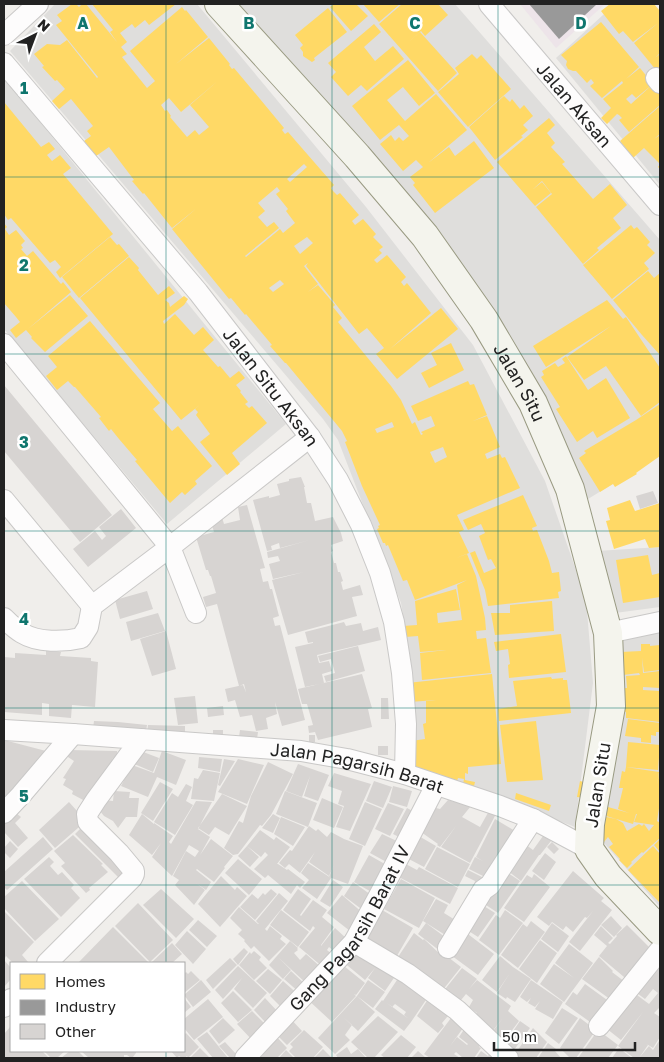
<svg xmlns="http://www.w3.org/2000/svg" width="664" height="1062" viewBox="0 0 664 1062" font-family="'Golos Text',sans-serif">
<rect width="100%" height="100%" fill="#f0eeeb"/>
<!-- residential -->
<path fill="#dfdedc" d="M55 4H197L366 207 473 345 545 481 586 599 593 683 575 827 412 765 413 674 401 603 338 440 323 419 10 51Z
M239 4H455L660 240V455L588 499 419 219Z
M615 4H648L660 18V185L556 58Z
M4 78 286 424 167 524 4 329Z
M660 547V607L615 613 597 551Z
M660 628V907L598 836 617 644 640 631Z"/>
<!-- industrial -->
<path fill="#ede4e9" d="M520 4H605L556 48Z"/>
<!-- homes -->
<path fill="#ffd966" fill-rule="evenodd" d="M72 4H76L79 7 82 4H86L117 42 110 32 113 30 92 4H176L149 25 145 20 135 28 132 24 120 33 127 42 121 47 127 54 122 57 147 88 155 81 130 51 182 7 185 11 186 10 208 37 176 64 209 38 230 64 229 65 232 69 234 68 260 99 284 128 282 130 285 134 288 132 334 185 331 188 333 191 337 195 340 193 359 215 352 221 355 225 363 219 376 234 373 237 383 247 379 250 382 253 374 260 377 263 387 255 406 277 401 282 404 286 407 283 431 313 390 349 441 308 458 329 397 379 376 354 384 348 367 328 359 334 306 266 308 263 304 266 318 284 308 292 318 285 335 305 333 307 342 318 338 322 391 386 401 400 412 424 415 422 421 435 423 434 421 432 435 426 431 416 418 421 411 406 468 381 470 385 474 384 487 415 473 421 487 416 500 447 485 454 487 459 500 454 502 458 505 457 520 488 457 515 464 530 459 532 469 553 456 558 467 554 476 576 485 618 486 630 476 631 477 639 486 638 491 673 422 680 420 653 446 650 420 652 418 636 405 637 403 626 417 625 415 601 456 589 460 610 437 613 438 623 462 620 457 585 467 580 415 600 407 580 403 581 388 545 386 546 385 543H383L377 529 379 528 378 526 380 525 362 486 345 442 347 441 342 431 286 363H285L270 346 272 345 246 314 245 315 231 298 229 299 172 229 197 208 172 228 144 193 143 194 132 181 134 180 109 147 96 156 84 141 91 136 87 131 93 126 71 99 59 109 52 101 65 89 57 80 55 81 42 67 44 66 34 54 47 44 60 45 67 40 97 78 98 77 56 25 62 21 57 15ZM219 80 190 105 209 127 199 135 195 130 187 137 170 117 171 116 167 110 165 111 161 105 169 98 181 112ZM304 164 307 167 290 182 287 179ZM277 187 280 191 276 194 288 209 286 211 295 223 283 233 280 229 246 257 245 256 279 228 274 222 267 227 258 217 265 211 258 203ZM307 237 313 243 300 254 294 246ZM280 280 284 284 273 292 269 288ZM392 422 394 427 377 433 375 429ZM443 447 447 457 435 463 430 452Z
M334 4H356L368 16 351 31 330 7Z
M363 4H400L379 22Z
M402 4H438L448 15 425 36 421 31 404 46 420 32 457 73 438 91 379 24Z
M610 4H654L660 11V53L655 58 660 54V75L634 43 658 23 633 42 623 31 619 34 601 11Z
M328 8 347 32 314 58 315 60 312 62 303 56V52L300 48 303 45 295 35Z
M601 22 639 67 626 79 640 68 653 84 636 98 632 94 626 99 631 104 653 84 660 93V105L629 132 619 120 622 118 619 115 617 114 607 124 601 118 611 108 603 99 623 83 622 81 602 98 590 86 594 83 591 79 587 83 576 71H573L568 69 566 65 567 61 561 55Z
M374 24 381 32 364 47 375 61 393 46 404 59 367 91 361 85 348 96 331 77 336 72 328 63Z
M472 54 477 59 481 55 511 89 468 127 438 92 459 74 455 68Z
M408 60 435 93 419 106 403 87 387 100 405 121 436 94 467 130 428 163 449 147 455 156 474 141 494 168 435 213 413 185 415 183 410 177 423 167 416 160 403 171 380 144 391 135 395 141 399 137 403 141 409 136 399 125 380 140 352 106Z
M504 96 510 102 512 99 520 109 524 105 533 116 523 125 528 130 521 136 523 137 495 160 469 127Z
M4 102 41 147 49 142 55 149 47 155 52 161 60 155 71 168 63 174 113 234 60 278 56 272 61 267 55 260 50 263 11 218 8 220 4 214Z
M660 106V134L654 139 660 135V169L658 167 660 164 644 148 633 158 620 141Z
M549 118 555 125 547 133 555 143 551 147 565 162 562 164 593 199 610 184 627 205 613 218 621 228 597 248 599 250 583 264 536 207 552 194 542 181 532 190 542 182 551 193 535 206 497 162Z
M4 223 7 227 5 229 9 235 16 230 25 241 21 245 23 248 21 249 27 256 33 251 61 284 63 282 71 292 28 329 70 295 88 316 45 352 31 338 32 337 26 330 16 338 10 330 20 322 16 317 4 303Z
M631 225 634 229 637 227 650 242 647 245 655 253 644 263 649 269 612 299 583 265Z
M110 237 117 245 119 244 129 256 79 298 62 277Z
M129 257 139 268 138 270 158 295 169 286 175 293 165 300 169 303 170 307 184 296 188 299 184 305 163 321 164 324 175 314 194 335 203 327 214 340 203 350 218 367 220 366 230 378 239 371 245 378 236 385 241 391 240 392 248 402 245 404 249 408 252 406 267 423 232 453 240 464 227 475 200 442 210 434 196 415 198 412 195 409 201 404 181 420 80 298Z
M648 271 654 278 660 273V355L642 335 613 300Z
M607 300 623 319 626 317 660 368V402L641 416 606 366 584 380 567 357 611 326 546 367 533 346Z
M90 321 160 403 153 409 172 431 178 426 212 466 195 481 197 484 185 495 182 492 170 503 135 461 137 460 119 439 111 429 109 431 99 418 101 417 75 387H74L68 381 57 390 46 376 57 367 48 356Z
M451 343 464 370 429 388 421 373 437 365 431 353Z
M566 356 588 390 606 378 630 418 597 438 593 431 577 442 556 409 560 407 541 377 544 375 542 371 555 363 558 367 565 363 562 359Z
M660 404V456L636 473 637 474 615 487 613 484 600 492 579 458 586 453 584 451 636 420Z
M523 495 537 526 532 528 533 531 537 530 549 561 552 573 559 572 561 591 558 592 559 598 488 606 485 590 470 553 475 551 484 573 496 568 491 559 488 560 479 536 485 533 481 524 468 530 463 520Z
M630 500 635 511 660 503V547L649 548 645 539 614 549 606 521 610 520 607 508Z
M648 555 652 575 660 573V597L623 603 616 560Z
M552 601 554 631 495 635 491 613H510V605Z
M561 634 566 672 509 678 508 665 510 664 508 649 496 651 494 642Z
M641 644H650V646L660 645V670L644 672 642 658 643 673 660 671V688L643 687V690L660 691V722L626 718V712L622 711V688H627L626 676 640 675 639 673 623 675 621 652 641 651Z
M492 674 501 764 468 767V774L465 773V780L475 782 474 786 463 784 464 779 458 778 457 781 408 768 411 741 425 739 423 724 426 723V701L436 700 410 702 407 683Z
M551 677 552 679 563 678V680H567L571 713 499 721 498 709 517 706 513 681Z
M628 719 660 723V732H656V736L651 735V743L641 742V738L625 736Z
M536 721 543 780 507 782 500 725Z
M628 742 660 745 658 770 626 767Z
M626 767 659 772 657 785 659 774H660V802L657 821 660 823V838L643 853 642 852 631 862 632 863 627 868 619 860 620 859 609 847 613 844 608 837 604 842 597 837 602 816 616 819 623 823 627 831 639 824 642 826 644 824 649 831 654 825 634 822 637 814H636L633 824 606 816 608 807 629 813 618 809 623 788H619L622 771 625 772Z
M580 781 587 783 584 798 577 797Z
M516 793 551 805 549 811 515 799Z
M660 839V852L654 845Z
M653 846 660 854V903L628 870Z"/>
<!-- industry -->
<path fill="#999" d="M529 4H597L559 39Z"/>
<!-- building -->
<path fill="#d7d4d2" fill-rule="evenodd" d="M4 385 112 515 80 542 4 451Z
M301 477 305 487H304L307 503H311L315 521 333 517 341 533 343 541 331 545 333 551 331 552 334 563H336L338 572H340L343 581 341 582 343 590 360 585 363 595 352 597 357 616 288 635 272 580 304 572 273 579 269 564 280 561 278 556 268 558 267 552 310 540 280 548 279 543 271 546 272 550 267 551 253 500 269 496V498L280 495 277 484 289 481V479Z
M653 491 658 503 640 509 636 496Z
M247 505 265 568 260 569 263 582 268 581 270 589H272L279 616 273 618 275 626 280 625 305 720 282 726 275 702 277 714 266 718 268 729 256 731 252 715 240 717 235 700 228 702 225 689 243 685 246 692 244 684 239 686 217 604 206 607 203 597 216 593 211 576H210L208 570H206L196 537 214 532 211 522 221 514 224 524 240 520 238 507Z
M121 509 136 528 88 567 73 549 95 531 102 540 106 536 99 527Z
M147 591 153 609 120 619 115 600Z
M158 613 165 631 131 641 126 622Z
M344 622 346 626 361 623 363 631 378 627 381 640 317 655 319 663 329 661 332 671 322 674 324 683 305 687 295 647 313 643V642L308 643 305 632Z
M166 631 176 669 152 676 140 639Z
M358 646 365 671 326 682 324 676 335 673 331 659 320 662 318 656Z
M46 651 61 652 60 656 91 658V661L98 662 95 707 72 705 71 718 49 716V704L42 703V715L4 712V657L15 658V653L46 655Z
M362 674 372 708 368 709 372 727 318 740 315 732 309 733 308 726 313 725 307 704H302L298 689Z
M195 696 198 723 178 725 174 698Z
M381 698H388L389 719H381Z
M223 706 224 715 208 717 207 708Z
M94 721 118 722 147 725 146 732 93 728Z
M148 725 185 726V734L147 732Z
M213 730H223V738L213 737Z
M240 730 258 732 257 739 239 737Z
M309 735H315V742H309Z
M4 740 46 751 4 801Z
M378 746H388V755H378Z
M69 750 117 751 118 757 113 758 111 764 85 801 72 794 73 791 63 785 66 779 63 778 74 761 65 755Z
M138 750 159 758 153 772 132 763Z
M162 751 186 760 176 785 157 777 148 797 121 786 132 765 154 773Z
M199 757 222 759 220 772 198 768Z
M224 759 235 761 220 786 218 785Z
M238 759 264 765 247 804 218 792Z
M268 762 293 774 271 815 262 826 260 825 238 854 233 855 224 848 239 821 243 823 251 796Z
M298 764 329 775 318 801 304 796 310 776 302 797 286 791Z
M203 770 220 773 214 801 191 799 194 778 198 779Z
M334 773 371 784 350 831 336 827 344 806 338 804 342 791 328 786Z
M374 781 392 787 383 808 366 801Z
M160 782 173 789 153 821 141 813Z
M186 784 192 787 186 801 193 805 175 835 154 822 172 793 178 797Z
M393 786 412 791 407 807 389 802Z
M114 791 130 792 129 798H139L137 817H126L118 828 113 821 104 816 100 811 104 800 113 801Z
M285 791 317 803 308 827 281 816V815V816L276 814Z
M222 794 247 806 229 835 215 827 209 835 198 828Z
M322 798 343 807 334 828 313 820Z
M448 800 471 806 462 817 480 827 489 811 496 814 470 863 441 847 456 826 440 847 437 845 438 844 421 832 422 826 436 808 440 809Z
M196 801 212 802 197 831 198 829 210 837 200 855 211 839 233 856 224 867 225 868 214 882 197 869 196 870 211 882 206 890 196 883 205 890 194 905 175 885 179 880 173 876 186 851 195 857 199 851 189 845 172 876 152 857 161 843 152 855 129 835 142 814 154 824V823L173 836 169 842 171 844Z
M69 802 86 821 55 848 39 830Z
M365 802 382 809 365 846 349 839Z
M388 803 404 809 390 836 375 829Z
M407 808 418 814 403 839 393 834Z
M16 813 21 817 15 823 28 838 18 847 4 832V820Z
M273 814 280 818 273 833 262 828Z
M281 817 305 827 293 846 274 834Z
M495 819 520 834 489 879 469 869 475 857 483 861 476 857Z
M86 823 127 870 119 878 75 834Z
M309 826 316 831 318 829 327 837 331 832 344 839 363 846 348 884 329 877 334 865 329 876 309 862 315 852 300 873 289 864 285 868 279 863 290 850 292 851Z
M260 830 274 840 276 837 290 847 277 864H278L287 870 288 869 305 882 300 888 297 885 291 894 268 875 265 878 254 869 268 855 265 852 261 857 247 846Z
M382 834 403 844 392 865 370 853Z
M73 835 103 864 101 865 108 872 89 888 90 890 86 893 61 866 65 863 54 851Z
M417 835 436 846 424 867 405 857Z
M543 836 551 841 540 855H539L521 881 504 868 525 844 533 850Z
M43 837 53 849 7 890 4 887V872Z
M10 841 18 849 10 858 4 852V848Z
M552 842 559 849 554 854 547 847Z
M247 846 259 857 250 867 238 856Z
M437 847 470 864 458 887 425 869Z
M545 853 556 862 544 880 532 871Z
M369 855 390 867 375 894 354 882Z
M49 857 54 862 50 866 58 875 62 872 74 885 71 888 80 898 61 917 24 879Z
M238 859 262 879 249 895 225 873Z
M402 862 417 870 419 867 458 888 450 904 395 875Z
M308 863 331 878 317 899 302 888 309 880 301 873Z
M468 870 486 879 476 886 474 885 475 881 465 876Z
M505 871 520 881 498 913 480 901Z
M573 871 604 898 601 901 612 910 580 951 569 942 593 911 587 918 585 917 573 932 566 926 563 930 552 922 549 926 537 917Z
M534 874 550 887 524 922 504 908 527 875 532 878Z
M221 876 235 890 237 887 247 896 220 927 198 904Z
M401 879 435 898 419 928 384 909Z
M333 880 343 887 330 907 320 901Z
M22 881 59 919 35 941 4 908V897Z
M353 882 374 897 364 911 344 896Z
M161 889 194 919 176 938 143 905Z
M271 889 277 894 255 920 240 907 252 894 258 899 263 893 265 895Z
M298 889 311 899 300 915 301 916 313 900 327 910 322 917 334 927 321 945V946L335 928 347 939 336 953 329 947 327 950 334 956 324 968 299 947 315 928 313 926 310 931 283 910Z
M279 893 288 901 265 929 267 931 270 926 282 936 280 939 286 944 269 961 254 946 251 949 244 941 245 940 238 934 242 930 230 918 239 907 258 924H259L256 921Z
M342 895 364 914 350 931 327 913Z
M436 899 448 905 444 913 460 923 450 938 423 921Z
M138 903 173 940 150 962 115 926Z
M479 903 495 913 478 937 464 928Z
M377 907 413 928 394 961 358 939Z
M281 910 309 932 298 947 270 925Z
M505 910 523 923 499 955 479 940 496 915 500 918Z
M4 911 34 942 22 955 28 962 27 963H13L6 956 5 958 4 956Z
M611 916 622 928 614 937 601 925Z
M198 920 217 936 207 947 189 930Z
M531 921 545 932 518 968 501 955 523 924 527 927Z
M426 923 449 940 440 951 418 934Z
M552 923 569 936 558 952 541 939Z
M627 925 655 953 630 982 599 956 607 946 594 935 601 926 613 938 608 943 610 944 617 936 616 935Z
M113 927 149 963H78Z
M187 931 206 949 193 964 175 945Z
M464 931 494 954 478 975 448 953Z
M414 933 423 940 424 939 442 956 444 954 461 967 442 991 398 957Z
M540 940 557 953 537 983 519 969Z
M290 941 298 948 297 949 298 950 294 953 300 960 306 954 323 969 308 985 279 958 291 970 283 979 269 965Z
M172 943 182 954 172 963H151Z
M569 944 593 963 564 1002 540 984 554 964 574 978 555 963Z
M358 947 398 972 385 991 368 978 375 968 365 980 342 961Z
M244 948 248 952 238 965 233 959Z
M254 951 261 957 259 960 267 968 254 980 239 965 250 952 251 954Z
M500 956 513 967 531 979 515 1002 507 997 506 999 497 993 510 973 497 992 482 980Z
M599 957 613 971 612 972 629 985 614 1002 582 979Z
M230 958 237 965 213 989 206 980Z
M4 960 11 968V979L4 987Z
M652 960 660 966V1007L654 1013 660 1017V1037L653 1048 645 1043 648 1045 639 1058H634L618 1046 643 1012 621 1040 602 1025 629 989 649 1004 658 993 653 989 645 999 630 988Z
M339 962 365 983 356 995 354 994 356 996 332 1022 306 998Z
M238 966 267 993 253 1008 234 989 242 978 223 999 215 990Z
M462 968 477 979 469 989 477 980 511 1006 508 1011 519 1021 504 1041 493 1031 503 1018 490 1034 472 1019 477 1013 469 1007 473 1000 466 994 457 1005 442 993Z
M268 969 282 980 270 994 256 981Z
M191 971 200 980 184 993V974L186 972 188 974Z
M291 971 307 986 300 993 284 979Z
M399 977 428 997 411 1022 404 1031 375 1009 382 1000 383 1001ZM387 1003 392 1007 395 1004 406 1012 404 1015 409 1019Z
M201 980 211 992 193 1007 184 995Z
M368 980 385 992 373 1008 357 996Z
M531 980 563 1002 553 1019 535 1009 540 1001 535 1007 528 1003 531 998 527 1002 520 997Z
M283 981 301 997 286 1012 270 996Z
M585 984 614 1005 597 1027 565 1004 573 992 577 995Z
M233 991 252 1010 238 1022 221 1003Z
M357 996 375 1012 358 1031 343 1017 352 1025 345 1035 350 1040 335 1054 318 1038Z
M430 996 453 1010 442 1023 444 1026 438 1033 417 1016Z
M184 998 191 1007 184 1013Z
M265 998 279 1013 271 1015 265 1022 254 1010Z
M208 999 223 1017 194 1040 184 1028V1019Z
M562 1008 578 1018 559 1044 545 1033Z
M252 1011 267 1026 253 1041 237 1024Z
M454 1014 466 1024 450 1046 457 1037 467 1045 468 1044 459 1037 467 1025 484 1039 479 1047 481 1048 474 1058H463L456 1052 454 1054 460 1058H430L424 1054Z
M378 1016 398 1032 374 1058H368L351 1042Z
M289 1017 302 1031 287 1045 274 1032Z
M223 1018 235 1030 219 1044 209 1031Z
M580 1018 596 1030 576 1058H570L560 1048Z
M520 1021 530 1028 514 1050 505 1043Z
M11 1026V1051H42L49 1058H4V1034Z
M533 1028 547 1042 536 1058H520L515 1054Z
M304 1030 323 1047 313 1058H296L289 1051 293 1047 290 1044Z
M598 1030 618 1045 608 1058H578Z
M207 1032 228 1058H213L197 1039Z
M186 1033 199 1047 188 1058 187 1056 185 1058H182L179 1056 177 1058 171 1051H184V1035Z
M274 1034 287 1048 277 1058H253Z
M401 1035 416 1047 407 1058H385L381 1055Z
M659 1041 660 1042V1058H639L649 1046 653 1050Z
M225 1042 237 1055 233 1058H230L219 1046Z
M548 1043 556 1049 555 1051 561 1058H538Z
M347 1047 351 1054 358 1049 366 1058H338L336 1055Z
M200 1048 210 1058H190Z
M619 1048 632 1058H612Z
M323 1049 332 1058H314Z
M493 1049 501 1058H476L481 1051 488 1056Z
M286 1050 294 1058H279Z
M44 1051H65L57 1058H51Z
M70 1051H78L85 1058H61Z
M81 1051H136V1053L133 1057 131 1058 127 1055H124V1058H89Z
M418 1051 426 1058H411Z"/>
<g fill="none" stroke-linecap="round" stroke-linejoin="round">
<!-- street casing -->
<g stroke="#c9c8c7" stroke-width="22">
<g id="street">
<path id="s1" d="M489 4 660 205"/>
<path d="M4 35 38 4"/>
<path id="s2" d="M4 63 198 292 310 437 338 480 361 525 380 573 394 622 402 673 406 724 405 774"/>
<path d="M656 78 660 83"/>
<path d="M4 344 170 547 196 613"/>
<path d="M4 500 92 606"/>
<path d="M4 618C9 623 15 629 22 633 38 643 64 642 81 638L88 627 92 606 170 547 310 437"/>
<path d="M608 633 660 622"/>
<path id="s3" d="M4 730 73 734 301 751 347 759 405 774 500 806 533 819 589 849"/>
<path d="M4 813 21 795 73 734"/>
<path d="M354 942 408 974 457 1010 508 1058"/>
<path d="M448 948 483 890 490 885 533 819"/>
<path d="M47 963 132 878 134 874V871L119 853 88 822 87 814 96 800 141 739"/>
<path d="M4 1007 11 999"/>
<path d="M599 1026 660 950"/>
<path id="s4" d="M245 1058 354 942 381 892 436 785"/>
</g>
</g>
<!-- secondary casing -->
<g stroke="#999a82" stroke-width="30">
<g id="secondary">
<path id="s5" d="M219 4 357 156 425 236 484 320 533 403 570 489 608 633 611 706 590 824 589 849 608 876 660 931"/>
</g>
</g>
<!-- street -->
<use href="#street" stroke="#fdfcfc" stroke-width="20"/>
<!-- secondary -->
<use href="#secondary" stroke="#f4f4ed" stroke-width="28"/>
</g>
<!-- grid -->
<path fill="none" stroke="#0f766e" stroke-width="1" stroke-opacity="0.55" d="M166 4V963M332 4V1058M498 4V1058M4 177H660M4 354H660M4 531H660M4 708H660M4 885H660M166 1051V1058"/>
<g text-anchor="middle" dominant-baseline="central" stroke-width="5" stroke-linejoin="round" paint-order="stroke">
<!-- street labels -->
<g font-size="18" fill="#222" stroke="#fff">
<text stroke="none"><textPath href="#s1" startOffset="132">Jalan Aksan</textPath></text>
<text stroke="none"><textPath href="#s5" startOffset="485">Jalan Situ</textPath></text>
<text stroke="none"><textPath href="#s2" startOffset="420">Jalan Situ Aksan</textPath></text>
<text stroke="none"><textPath href="#s3" startOffset="356">Jalan Pagarsih Barat</textPath></text>
<text transform="translate(597 785) rotate(-81)">Jalan Situ</text>
<text stroke="none"><textPath href="#s4" startOffset="168">Gang Pagarsih Barat IV</textPath></text>
</g>
</g>
<g font-size="16" text-anchor="middle" font-weight="bold" fill="#0f766e" stroke="#fff" stroke-width="5" stroke-linejoin="round" paint-order="stroke">
<text x="83" y="29">A</text>
<text x="249" y="29">B</text>
<text x="415" y="29">C</text>
<text x="581" y="29">D</text>
<text x="24" y="94">1</text>
<text x="24" y="271">2</text>
<text x="24" y="448">3</text>
<text x="24" y="625">4</text>
<text x="24" y="802">5</text>
</g>
<!-- border -->
<rect width="664" height="1062" fill="none" stroke="#222222" stroke-width="10"/>
<!-- legend -->
<rect x="10" y="962" width="175" height="90" fill="#ffffff" stroke="#a7a7a7"/>
<rect x="20" y="974" width="25" height="15" fill="#ffd966" stroke="#a7a7a7"/>
<text x="55" y="987" font-size="15" fill="#222222">Homes</text>
<rect x="20" y="1000" width="25" height="15" fill="#999999" stroke="#a7a7a7"/>
<text x="55" y="1012" font-size="15" fill="#222222">Industry</text>
<rect x="20" y="1024" width="25" height="15" fill="#d7d4d2" stroke="#a7a7a7"/>
<text x="55" y="1037" font-size="15" fill="#222222">Other</text>
<!-- north arrow -->
<g transform="translate(35 35) rotate(42)" stroke="#ffffff" stroke-width="4" paint-order="stroke">
<path d="M0-4L9 19L0 12L-9 19Z" fill="#222222"/>
<text y="-8" font-size="14" font-weight="bold" text-anchor="middle" fill="#222222">N</text>
</g>
<!-- scale -->
<path d="M494 1042v8h141v-8" fill="none" stroke="#222222" stroke-width="2.5"/>
<text x="502" y="1042" font-size="15" fill="#222222" stroke="#ffffff" stroke-width="4" paint-order="stroke">50 m</text>
</svg>
